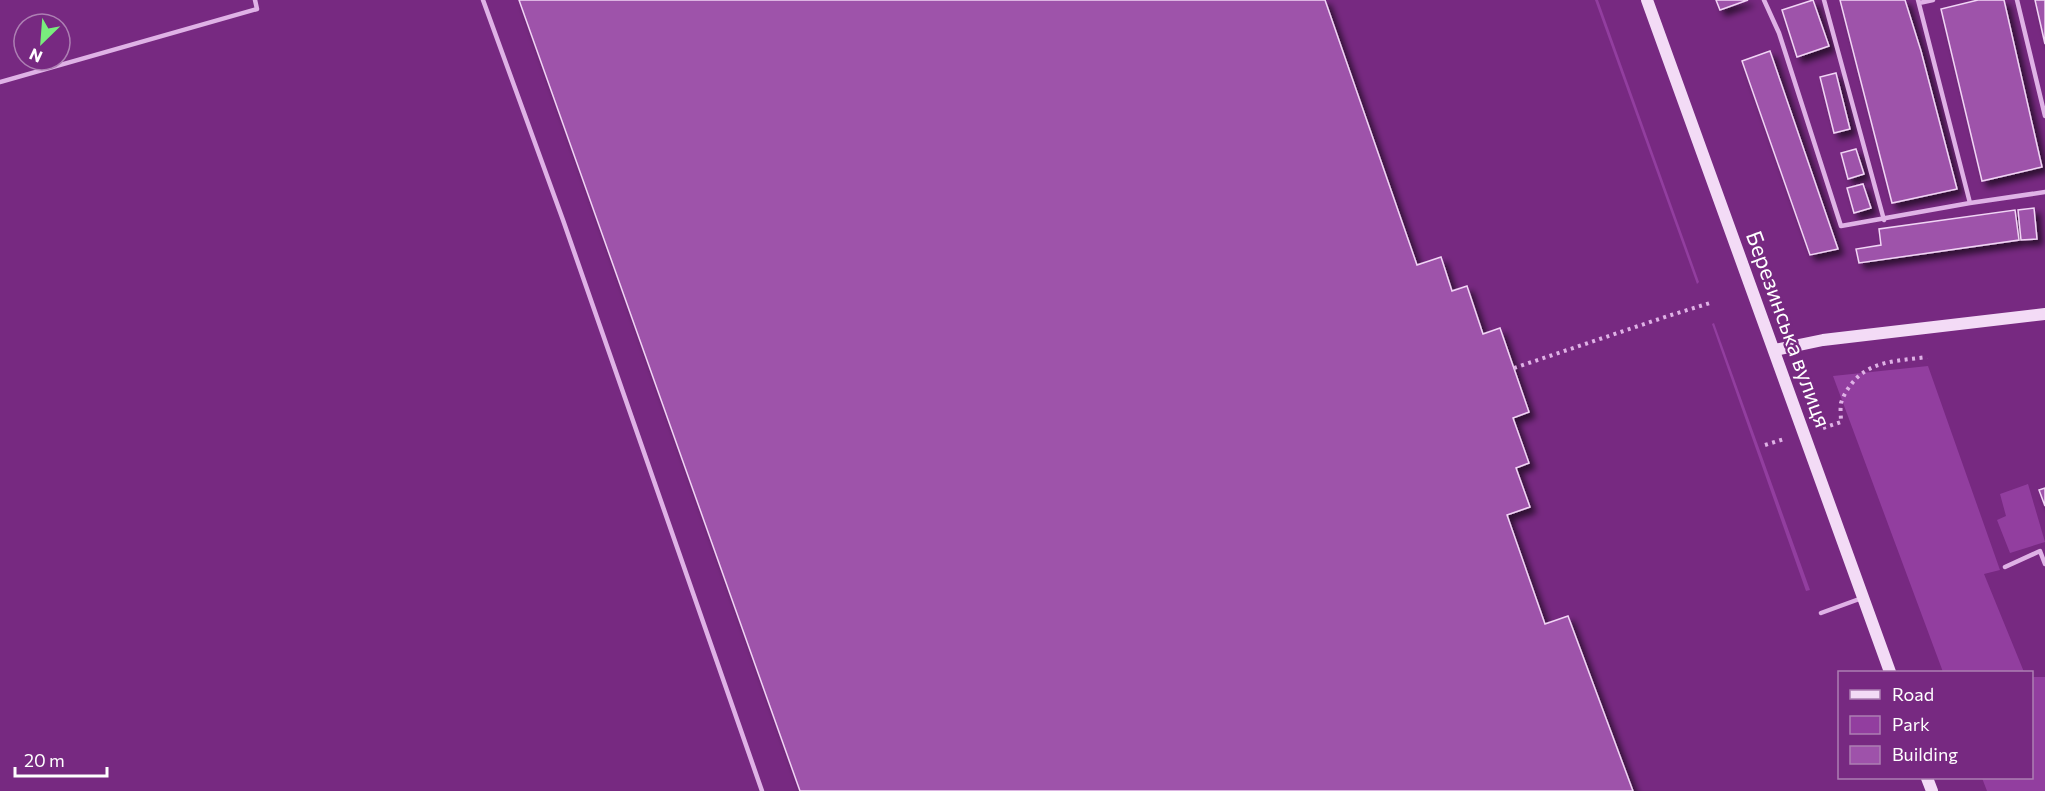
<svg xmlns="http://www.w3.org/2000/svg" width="2045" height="791" viewBox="0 0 2045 791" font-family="Commissioner,sans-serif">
<defs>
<filter id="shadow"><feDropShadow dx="5.5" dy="5.5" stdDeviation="3" flood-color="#0009"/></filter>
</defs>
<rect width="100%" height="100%" fill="#772981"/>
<!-- green -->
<path fill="#923e9f" d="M1595 0H1598L1699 282 1697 284Z
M1714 323 1810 590 1806 591 1712 324Z
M1928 366 2000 570 1984 574 2024 672H1943L1833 376Z
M2028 484 2045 542 2010 553 1997 520 2006 516 2000 494Z
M2032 677H2045V791H1987L1982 778H2032Z"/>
<!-- building -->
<path fill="#9e52aa" stroke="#f1d5f5" stroke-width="1.5" filter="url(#shadow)" d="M519 0H1325L1417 265 1441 257 1452 291 1467 286 1483 334 1500 328 1529 412 1513 418 1529 463 1516 468 1530 507 1507 515 1545 624 1568 616 1633 791H800Z
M1716 0H1748L1720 10Z
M1813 0 1829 46 1797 57 1782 10Z
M1840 0H1905L1921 51 1957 189 1892 203Z
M1978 0H2004L2042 167 1982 181 1941 9Z
M2035 0H2045V44Z
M1770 51 1838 249 1810 255 1742 61Z
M1836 73 1850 129 1834 133 1820 77Z
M1856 149 1864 174 1848 179 1841 153Z
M1863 184 1871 208 1854 213 1847 188Z
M2034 208 2037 239 2021 240 2018 210Z
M2015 210 2019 240 1859 263 1856 249 1881 245 1879 229Z
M2045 488V506L2039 490Z"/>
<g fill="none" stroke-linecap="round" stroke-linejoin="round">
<!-- path -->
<path stroke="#dfb2e6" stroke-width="4" stroke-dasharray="3 4.5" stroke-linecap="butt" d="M1514 368 1668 316 1710 303
M1823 428 1841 422C1841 416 1840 409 1841 403 1843 397 1846 391 1850 386 1868 360 1898 361 1927 357
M1765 445 1784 439"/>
<!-- lane -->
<path stroke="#dfb2e6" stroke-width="4.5" d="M483 0 563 220 762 791
M1764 0 1779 33 1841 226 1970 203 2045 192
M1824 0 1884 220
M1918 0 1970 203
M2017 0 2045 116
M1919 3 1933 0
M0 82 257 9 255 0
M2005 567 2040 551 2045 564
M1821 613 1862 598"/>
<!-- secondary -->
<path stroke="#f3dbf6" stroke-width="12" d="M1647 0 1890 672
M1775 350 1823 340 2045 314
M1927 778 1932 791"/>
</g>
<g text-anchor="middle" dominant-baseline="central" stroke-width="4.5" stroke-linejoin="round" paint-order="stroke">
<!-- street labels -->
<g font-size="22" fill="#fff" stroke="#772981">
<text transform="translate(1789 329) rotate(70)">Березинська вулиця</text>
</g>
</g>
<!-- legend -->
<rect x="1838" y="671" width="195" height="108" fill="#772981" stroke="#ad7fb3" stroke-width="1.5"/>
<rect x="1850" y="690" width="30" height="9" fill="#f3dbf6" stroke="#ad7fb3" stroke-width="1.5"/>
<text x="1892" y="701" font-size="18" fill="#ffffff">Road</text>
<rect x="1850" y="716" width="30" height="18" fill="#923e9f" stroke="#ad7fb3" stroke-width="1.5"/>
<text x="1892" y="731" font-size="18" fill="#ffffff">Park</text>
<rect x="1850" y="746" width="30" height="18" fill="#9e52aa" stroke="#ad7fb3" stroke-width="1.5"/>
<text x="1892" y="761" font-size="18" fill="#ffffff">Building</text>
<!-- north arrow -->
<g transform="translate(42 42) rotate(205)"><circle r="28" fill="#772981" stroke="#ad7fb3" stroke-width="1.5"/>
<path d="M0-4.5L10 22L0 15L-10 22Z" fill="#79ed7d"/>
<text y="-9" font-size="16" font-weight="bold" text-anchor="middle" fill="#ffffff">N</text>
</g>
<!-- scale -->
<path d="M15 767v9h92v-9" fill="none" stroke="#ffffff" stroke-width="3"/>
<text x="24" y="767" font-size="18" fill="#ffffff" stroke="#772981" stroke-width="4.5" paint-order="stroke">20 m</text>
</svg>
